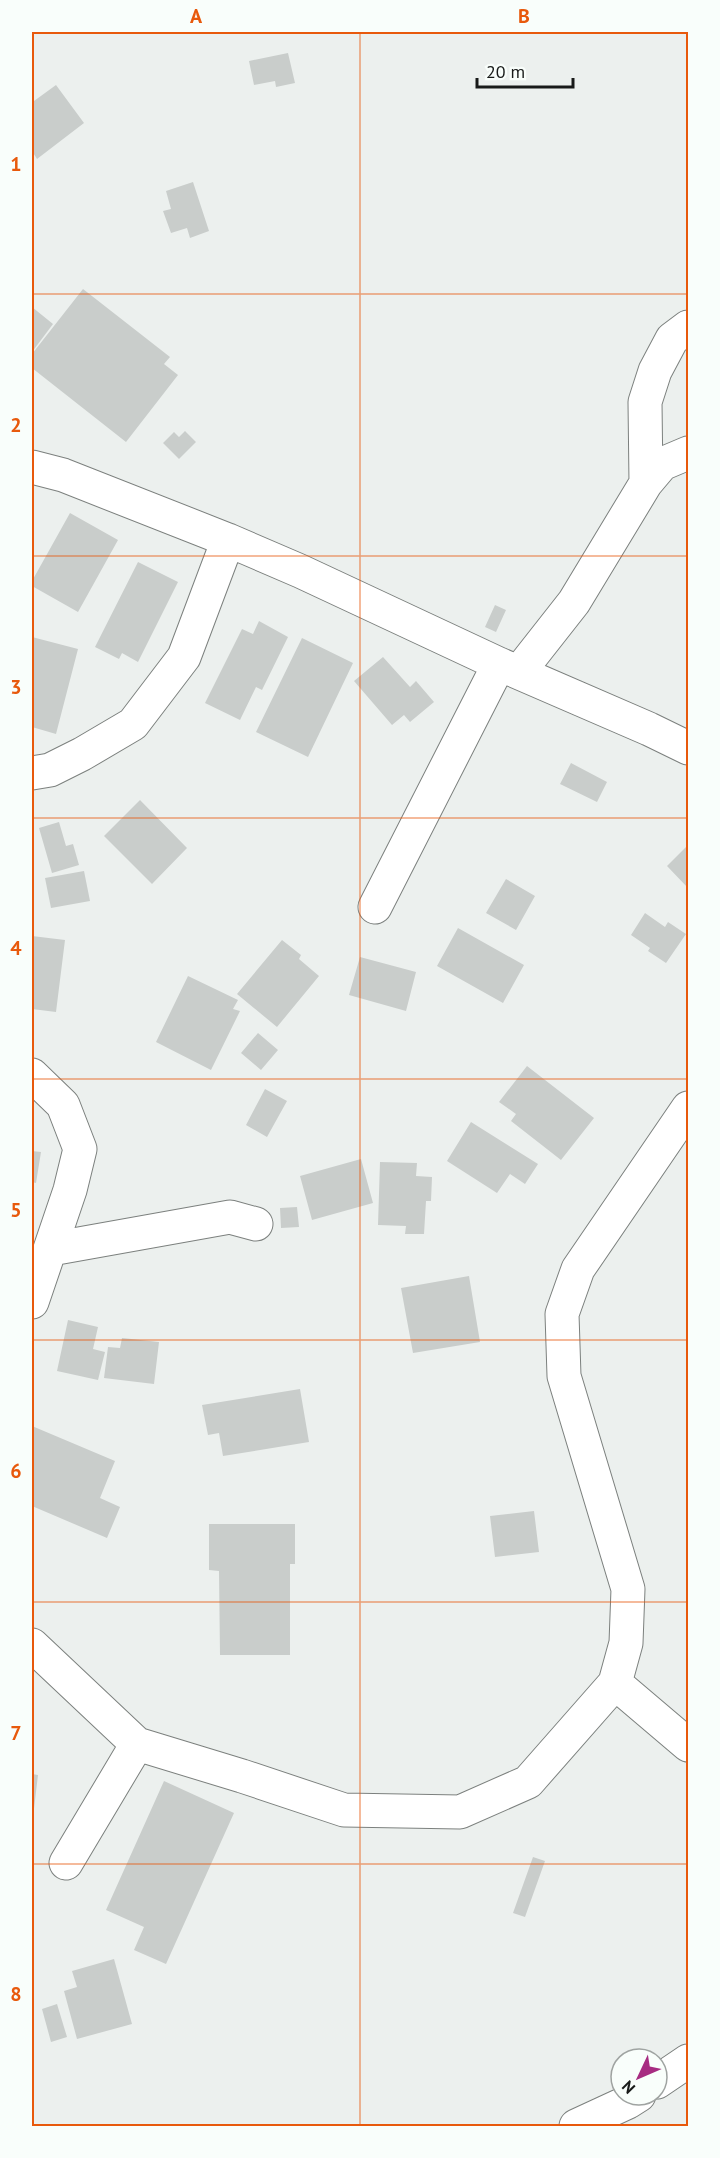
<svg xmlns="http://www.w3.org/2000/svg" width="720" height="2158" viewBox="0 0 720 2158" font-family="'PT Sans',sans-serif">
<rect width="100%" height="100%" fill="#ecf0ee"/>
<!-- building -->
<path fill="#c9cdcb" d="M288 53 295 83 276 87 275 81 254 85 249 61Z
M56 85 84 123 37 159 32 151V97L34 101Z
M193 182 209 231 190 238 187 228 171 233 163 211 171 209 166 191Z
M83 289 170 357 164 364 178 375 126 442 32 368V354Z
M32 307 53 324 32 352Z
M185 431 196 442 179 459 163 443 174 432 179 437Z
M70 513 118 540 78 612 32 586V581Z
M138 562 178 582 138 662 122 653 119 659 95 647Z
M495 605 506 610 496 632 485 627Z
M259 621 288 637 262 690 256 687 240 720 205 703 242 629 253 634Z
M32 637 78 649 56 734 32 727Z
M302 638 353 663 308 757 256 732Z
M383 657 410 687 416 681 434 702 410 722 404 715 392 725 354 681Z
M571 763 607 782 597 802 560 784Z
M140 800 187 848 152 884 104 836Z
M59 822 66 846 73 844 79 865 52 873 39 828Z
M688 845V888L667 866Z
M84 871 90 901 51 908 45 878Z
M506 879 535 896 516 930 486 913Z
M645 913 665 927 668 922 686 934 666 963 648 951 650 948 631 935Z
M458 928 524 965 503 1003 437 966Z
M32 936 65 940 56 1012 32 1009Z
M282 940 301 955 299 959 319 976 277 1027 237 994Z
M360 957 416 972 406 1011 349 995Z
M188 976 238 1000 233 1009 240 1011 211 1070 156 1042Z
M258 1033 278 1050 261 1070 241 1053Z
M527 1066 594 1118 561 1160 511 1121 516 1114 499 1102Z
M265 1089 287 1101 267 1137 246 1125Z
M471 1122 538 1164 525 1184 510 1174 497 1193 447 1161Z
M32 1151 41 1152 36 1183 32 1182Z
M361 1159 373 1203 312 1220 300 1176Z
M380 1162 417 1163 416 1176 432 1177 431 1201H426L424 1234H405L406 1226 378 1225Z
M297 1207 299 1227 281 1228 280 1208Z
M469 1276 480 1342 413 1353 401 1288Z
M68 1320 98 1327 93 1349 105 1352 98 1380 57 1371Z
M122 1338 159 1342 154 1384 104 1378 108 1347 120 1348Z
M300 1389 309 1442 223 1456 219 1433 208 1435 202 1405Z
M32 1426 115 1461 100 1498 120 1507 107 1538 32 1506Z
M534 1511 539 1552 495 1557 490 1516Z
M209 1524H295V1564H290V1655H220L219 1571 209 1570Z
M32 1774 38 1775 33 1817H32Z
M164 1781 234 1813 166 1964 134 1950 144 1927 106 1910Z
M533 1857 545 1861 525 1917 513 1913Z
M114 1959 132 2024 77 2039 64 1991 77 1987 72 1971Z
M57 2004 67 2037 51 2042 42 2009Z"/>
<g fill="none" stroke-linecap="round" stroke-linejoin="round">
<!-- minor casing -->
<g stroke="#7c807e" stroke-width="35">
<path id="minor" d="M32 467 63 475 228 540 300 571 499 664 649 729 688 748
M646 483 645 402 655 371 672 339 688 327
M519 672 574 602 646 483 662 464 688 453
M32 773 50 770 82 754 133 724 184 657 228 540
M375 907 499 664
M32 1075 63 1105 80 1149 70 1190 32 1302
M51 1249 230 1217 256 1224
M32 1645 137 1744 242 1776 344 1810 460 1812 528 1782 615 1683 626 1643 628 1589 564 1376 562 1314 578 1269 688 1108
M615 1683 688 1745
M66 1863 137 1744
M657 2082 688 2061
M576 2126 628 2102 639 2095"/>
</g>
<!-- minor -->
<use href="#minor" stroke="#fff" stroke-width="33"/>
</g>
<!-- grid -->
<path fill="none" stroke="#e8590c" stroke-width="1.5" stroke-opacity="0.55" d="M360 32V2126M32 294H688M32 556H688M32 818H688M32 1079H688M32 1340H688M32 1602H688M32 1864H688"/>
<!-- border -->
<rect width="720" height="2158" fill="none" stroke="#f9fefb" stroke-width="66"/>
<!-- north arrow -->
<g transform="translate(639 2077) rotate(226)"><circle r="28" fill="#f9fefb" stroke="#9fa3a1" stroke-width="1.5"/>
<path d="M0-4.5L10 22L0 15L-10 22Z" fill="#a72c81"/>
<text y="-9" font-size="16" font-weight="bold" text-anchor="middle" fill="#181a19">N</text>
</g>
<!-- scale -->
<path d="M477 78v9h96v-9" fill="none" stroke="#181a19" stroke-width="3"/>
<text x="486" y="78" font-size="18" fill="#181a19" stroke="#f9fefb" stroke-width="4.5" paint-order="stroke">20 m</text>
<rect x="33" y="33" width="654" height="2092" fill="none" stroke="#e8590c" stroke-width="2"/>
<g font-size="20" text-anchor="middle" font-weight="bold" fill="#e8590c">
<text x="196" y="23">A</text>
<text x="524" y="23">B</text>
<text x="16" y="171">1</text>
<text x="16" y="432">2</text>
<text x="16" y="694">3</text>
<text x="16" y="955">4</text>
<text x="16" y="1217">5</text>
<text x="16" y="1478">6</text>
<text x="16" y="1740">7</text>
<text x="16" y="2001">8</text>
</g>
</svg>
